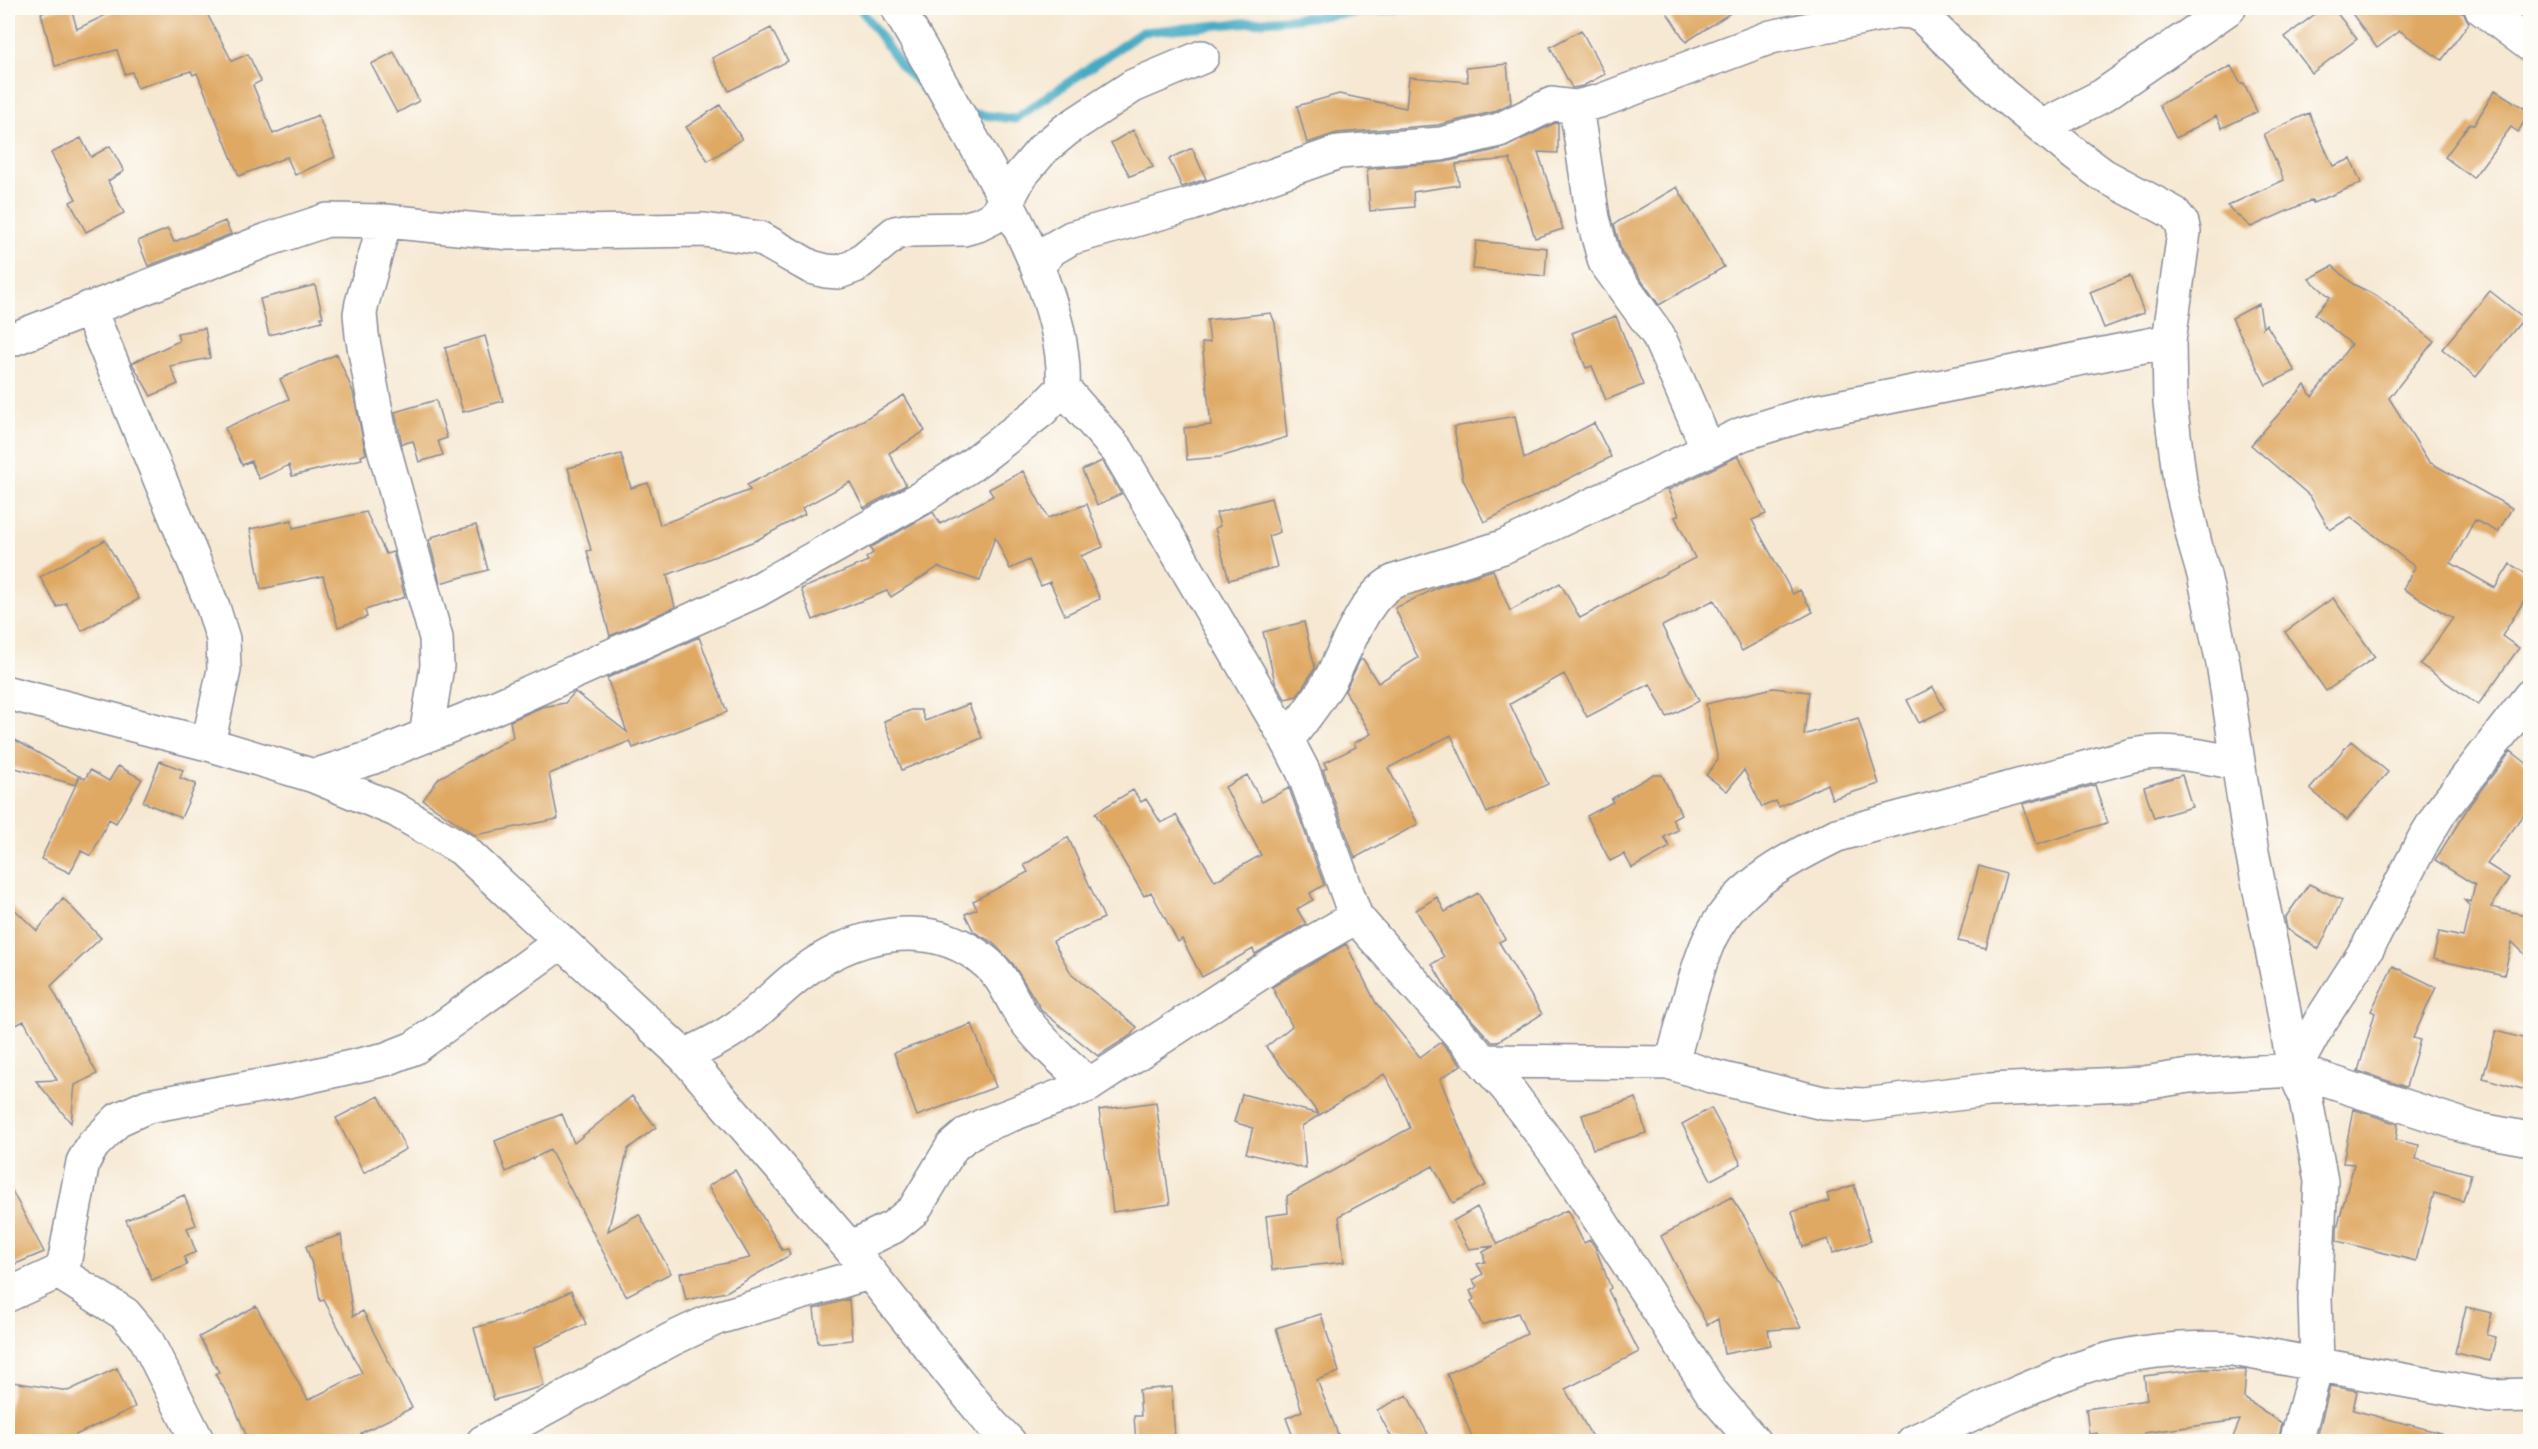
<svg xmlns="http://www.w3.org/2000/svg" width="2538" height="1449" viewBox="0 0 2538 1449" font-family="Mali,sans-serif">
<rect width="100%" height="100%" fill="#fdfcf7"/>
<filter id="ink" filterUnits="userSpaceOnUse"><feTurbulence type="fractalNoise" baseFrequency=".0167" numOctaves="2"/><feDisplacementMap in="SourceGraphic" scale="12" xChannelSelector="R" yChannelSelector="G"/><feConvolveMatrix kernelMatrix="1 2 1 2 8 2 1 2 1" color-interpolation-filters="sRGB"/></filter>
<filter id="wash" filterUnits="userSpaceOnUse"><feTurbulence type="fractalNoise" baseFrequency=".008" numOctaves="4" result="noise"/><feDisplacementMap in="SourceGraphic" scale="24" xChannelSelector="R" yChannelSelector="G"/><feGaussianBlur stdDeviation="1.35" result="paint"/><feColorMatrix in="noise" values="0 0 0 0 0 0 0 0 0 0 0 0 0 0 0 0 0 1.4 0 .05"/><feComposite in="paint" operator="in"/></filter>
<g filter="url(#wash)">
<rect width="100%" height="100%" fill="#f6e8d2"/>
<g fill="none" stroke-linecap="round" stroke-linejoin="round">
<!-- stream -->
<path stroke="#44aac4" stroke-width="9" d="M860 8 900 64 934 99
M967 113 1015 119 1142 32 1408 8"/>
</g>
<g id="blocks">
<!-- building -->
<path fill="#dfa964" d="M62 8H71L77 29 120 8H204L232 61 248 54 261 81 253 85 273 134 318 115 335 157 295 175 287 157 239 176 197 73 193 75 191 71 137 88 132 72 125 74 117 50 55 66 41 13Z
M1664 8H1738L1686 42Z
M2323 8H2333L2357 39 2312 73 2285 37Z
M2348 8H2454L2464 14 2469 23 2442 60 2400 31 2377 48Z
M771 28 788 61 729 91 712 58Z
M1581 30 1605 74 1583 86 1572 88 1550 47Z
M394 52 419 101 397 113 371 64Z
M1507 64 1511 103 1493 112 1438 125 1337 133 1307 143 1297 106 1339 94 1406 108 1409 77 1468 82 1466 68Z
M2231 66 2241 84 2244 83 2257 112 2222 128 2216 116 2176 138 2159 105Z
M2495 90 2530 112 2518 132 2511 127 2473 178 2445 157 2470 123 2474 125Z
M720 105 742 139 708 161 686 127Z
M2309 113 2333 166 2351 159 2361 183 2313 203 2312 200 2251 227 2227 206 2284 180 2264 134Z
M1555 123 1558 124V153L1538 152 1563 229 1535 238 1510 159 1456 164 1459 185 1413 192 1414 207 1370 211 1367 169 1445 162 1504 148Z
M1133 130 1153 167 1130 176 1111 143Z
M81 138 91 157 110 146 124 171 108 181 124 213 86 232 70 202 76 199 51 153Z
M1192 148 1206 179 1182 187 1169 159Z
M1677 187 1724 267 1659 305 1622 253 1614 224Z
M225 221 231 234 148 266 138 241 168 229 174 242Z
M1476 241 1547 248 1545 276 1473 269Z
M2333 266 2353 284 2377 296 2434 341 2389 398 2429 462 2512 508 2498 532 2475 520 2451 563 2495 588 2510 564 2530 576V591L2502 636 2519 648 2478 705 2420 664 2453 618 2403 589 2415 567 2351 517 2330 530 2310 496 2251 445 2305 385 2312 397 2351 344 2315 314 2330 297 2309 279Z
M2130 276 2144 313 2104 328 2090 292Z
M315 285 323 317H320L322 321 269 335 260 299Z
M2490 291 2524 318 2476 377 2442 349Z
M2259 304 2263 328 2266 324 2295 371 2266 385 2232 318Z
M1271 313 1275 323 1287 437 1220 457 1187 460 1184 428 1211 425 1202 343 1210 342 1207 320Z
M1616 316 1643 385 1606 400 1592 366 1586 368 1572 333Z
M205 328 210 358 170 366 178 384 151 396 132 363 179 341 177 333Z
M485 336 503 401 463 412 445 348Z
M337 354 353 392 366 454 361 456 362 459 292 476 289 465 259 479 251 461 242 465 225 428 289 399 280 379Z
M904 395 925 431 889 453 906 485 864 508 850 482 802 508 805 514 757 540 667 575 675 607 610 636 587 551 591 550 568 468 621 454 631 488 648 483 660 525 750 490 747 485 821 446Z
M436 400 447 438 438 441 443 455 419 462 413 441 402 444 395 412Z
M1515 416 1524 459 1594 423 1611 457 1484 522 1463 479 1454 427Z
M1739 456 1766 514 1752 520 1793 594 1800 590 1813 612 1742 651 1714 600 1662 626 1699 701 1667 717 1650 684 1587 717 1564 674 1510 704 1548 784 1487 813 1451 735 1388 768 1418 824 1355 858 1323 770 1327 768 1324 763 1356 747 1354 743 1371 734 1345 691 1360 660 1363 659 1378 683 1418 658 1395 608 1439 587 1493 570 1510 611 1560 583 1580 618 1695 558 1675 517 1679 515 1668 490Z
M1102 461 1121 494 1097 505 1082 470Z
M1023 471 1048 518 1087 504 1103 547 1081 556 1100 599 1065 615 1050 582 1041 586 1029 560 1010 569 995 537 980 581 938 567 891 597 887 591 813 620 801 589 868 561 866 558 873 553 870 548 933 512 940 524 993 496 989 489Z
M1271 498 1280 532 1269 536 1277 567 1229 580 1215 528 1220 526 1216 513Z
M366 512 386 554 393 552 405 597 365 610 367 617 338 627 323 576 261 589 250 529 292 520 293 528Z
M476 525 488 570 440 583 429 540 432 539 431 537Z
M105 540 139 599 82 631 66 603 57 607 40 577Z
M2333 598 2375 657 2326 691 2285 632Z
M1304 622 1315 668 1297 696 1285 699 1275 682 1263 632Z
M699 637 727 712 633 748 630 741 549 774 558 819 475 835 423 800 439 778 513 737 510 721 542 707 565 703 575 692 627 732 607 678Z
M1933 687 1945 710 1919 723 1907 700Z
M1773 688 1809 692 1804 735 1858 718 1879 784 1832 799 1827 784 1779 807 1776 801 1762 807 1744 770 1727 791 1706 775 1718 760 1706 704Z
M969 704 982 738 902 770 884 721 911 710H921L925 721Z
M8 736 79 776 76 785 8 766Z
M2351 741 2388 772 2347 820 2310 789Z
M2511 751 2530 766V807L2487 864 2509 878 2491 907 2530 916V959L2512 942 2504 975 2433 959 2439 932 2463 937 2470 906 2464 900 2471 902 2475 885 2435 860 2471 803Z
M160 761 183 770 180 778 196 784 181 818 143 802Z
M118 766 142 779 116 823 109 819 91 856 81 851 70 873 41 859 80 776 85 779 90 770 109 781Z
M1247 775 1262 802 1289 788 1324 885 1310 893 1313 900 1297 909 1306 924 1255 954 1253 949 1202 977 1182 939 1178 942 1151 892 1144 896 1095 813 1133 790 1141 802 1146 799 1161 823 1176 815 1215 881 1261 855 1225 787Z
M1652 775H1662L1681 814 1672 819 1678 830 1664 837 1670 847 1632 868 1624 854 1610 861 1587 816 1613 802 1611 799Z
M2182 775 2192 807 2154 818 2144 787Z
M2095 785 2107 823 2036 845 2023 804Z
M1068 837 1104 918 1053 941 1072 975 1137 1027 1131 1035 1098 1056 1042 1011 1013 964 992 942 974 932 965 914 977 909 973 901 1028 872 1024 865Z
M1979 866 2006 874 1986 948 1958 941Z
M2309 884 2342 900 2319 949 2287 929 2285 918Z
M1478 893 1505 939 1499 942 1542 1014 1497 1042H1492L1452 998 1432 964 1444 957 1416 910 1437 897 1445 912Z
M63 898 101 938 51 986 97 1074 75 1085 71 1123 36 1081 57 1080 24 1021 8 1029V903L37 931Z
M1346 944 1376 1003 1420 1057 1441 1042 1461 1065 1440 1079 1475 1166 1486 1185 1453 1203 1433 1166 1339 1216 1344 1262 1272 1270 1266 1216 1288 1213 1287 1196 1410 1128 1399 1100 1384 1074 1302 1126 1306 1169 1246 1153 1253 1128 1234 1122 1242 1094 1319 1114 1266 1047 1292 1026 1272 987Z
M2393 966 2436 987 2413 1038 2420 1040 2406 1087 2358 1071 2375 1013 2371 1011Z
M972 1024 996 1087 917 1116 894 1053Z
M2496 1031 2530 1040V1075L2526 1090 2483 1078Z
M379 1096 406 1149 364 1173 336 1118Z
M632 1096 656 1127 628 1149 608 1231 639 1214 671 1273 626 1296 550 1150 506 1172 495 1141 562 1114 574 1143Z
M1636 1098 1646 1133 1593 1149 1582 1115Z
M1156 1102 1170 1204 1113 1212 1099 1110Z
M1711 1108 1741 1164 1711 1180 1682 1124Z
M2353 1109 2398 1124 2396 1140 2419 1145 2416 1159 2471 1174 2463 1201 2434 1193 2416 1261 2337 1241V1228L2354 1164 2343 1163Z
M735 1170 782 1250 788 1249 790 1255 726 1292 686 1300 680 1273 750 1258 708 1186Z
M8 1183 44 1252 8 1267Z
M1854 1185 1871 1241 1833 1253 1828 1239 1803 1247 1792 1212 1829 1201 1827 1194Z
M184 1195 196 1225 187 1228 196 1252 184 1257 187 1265 152 1280 126 1220Z
M1731 1197 1745 1218 1801 1328 1768 1330 1771 1345 1724 1354 1718 1319 1707 1325 1661 1236Z
M1477 1207 1498 1244 1567 1210 1584 1243 1590 1240 1595 1247 1611 1288 1608 1290 1639 1352 1565 1389 1595 1442H1474L1447 1374 1527 1334 1518 1313 1482 1325 1471 1301 1474 1299 1470 1291 1477 1287 1473 1280 1483 1274 1477 1264 1485 1262 1483 1252 1494 1246 1469 1249 1453 1221Z
M341 1235 353 1316 363 1311 412 1408 361 1433 366 1442H249L232 1401 215 1374 219 1372 199 1337 256 1306 308 1400 362 1373 324 1300 320 1301 316 1277 306 1246Z
M571 1291 586 1324 534 1348 544 1386 494 1400 474 1328 521 1315Z
M849 1299 852 1340 818 1343 814 1309Z
M2466 1307 2492 1313 2487 1335 2496 1337 2490 1361 2455 1353Z
M1321 1314 1339 1372 1317 1380 1341 1442H1295L1286 1418 1302 1411 1276 1328Z
M117 1368 135 1407 61 1442H8V1415L13 1382 68 1391Z
M2203 1369 2246 1370 2244 1398 2282 1423 2278 1442H2231L2240 1420 2144 1433 2145 1442H2098L2097 1433 2089 1434 2086 1409 2147 1400 2144 1376Z
M2330 1386 2357 1391 2353 1410 2441 1433 2440 1442H2316Z
M1172 1387 1175 1442H1136L1134 1416H1141L1139 1390Z
M1407 1395 1432 1442H1394L1377 1410Z"/>
</g>
</g>
<g filter="url(#ink)">
<use href="#blocks" fill-opacity="0" stroke="#888c98" stroke-width="1.5"/>
<g fill="none" stroke-linecap="round" stroke-linejoin="round">
<!-- minor casing -->
<g stroke="#888c98" stroke-width="36">
<path id="minor" d="M2481 8 2530 45
M1576 107 1593 218 1605 262 1658 335 1708 449
M2043 126 2102 96 2229 8
M385 221 362 303 360 314 362 335 380 434 436 638 437 666 426 736
M1037 266 1052 249 1071 238 1192 204 1339 152 1441 144 1499 130 1552 104 1576 107 1600 101 1771 37 1896 11 1912 12 1923 17 2003 95 2076 155 2103 175 2174 213 2182 223 2184 232 2169 341
M89 308 213 607 223 639 224 670 208 744
M8 341 267 240 327 220 385 221 510 233 704 230 760 238 811 267 826 271 839 272 855 266 895 233 911 230 963 229 978 225 992 218 1007 201 1021 175 1043 149 1066 130 1133 86 1202 57
M1063 388 1118 451 1287 740 1303 771 1356 917 1507 1088 1561 1160 1712 1393 1754 1442
M8 693 208 744 314 776 396 810 462 849 684 1056 850 1248 993 1426 1009 1442
M1287 740C1302 721 1318 701 1330 680 1346 651 1364 595 1395 581L1503 547 1742 434 1813 412 2169 341 2170 403 2180 482 2196 548 2204 575 2223 663 2251 847 2279 984 2294 1070
M314 776 371 758 494 708 756 591 919 499 970 466 1041 411 1063 388C1068 306 1009 205 970 135 946 92 922 50 898 8
M684 1056C704 1047 723 1038 740 1025 760 1011 776 993 795 978 850 934 929 913 987 963 1005 978 1012 1002 1025 1020 1043 1044 1067 1064 1089 1085
M1483 1061 1672 1063 1711 1076 1823 1103 1864 1105 1989 1090 2144 1083 2189 1076 2294 1070 2475 1129 2530 1139
M1672 1063C1683 1024 1692 982 1707 945 1730 889 1786 860 1837 835L2133 755C2169 748 2201 756 2236 763
M850 1248 893 1227 914 1210 952 1147 966 1135 982 1126 1089 1085 1274 964 1356 917
M58 1272 125 1314 146 1339 198 1442
M8 1295 58 1272 64 1264 83 1162 93 1145 119 1119 148 1106 293 1080 386 1059 414 1048 561 942
M483 1442 672 1339 717 1318 869 1273
M1913 1442C1968 1416 2023 1388 2080 1368 2128 1351 2184 1346 2233 1349L2490 1396 2530 1395
M2296 1442 2317 1363 2315 1299 2321 1181 2305 1095 2294 1070 2320 1022 2368 947 2424 839 2441 811 2530 696"/>
</g>
<!-- minor -->
<use href="#minor" stroke="#fff" stroke-width="33"/>
</g>
</g>
<!-- margin -->
<rect width="2538" height="1449" fill="none" stroke="#fdfcf7" stroke-width="30"/>
</svg>
